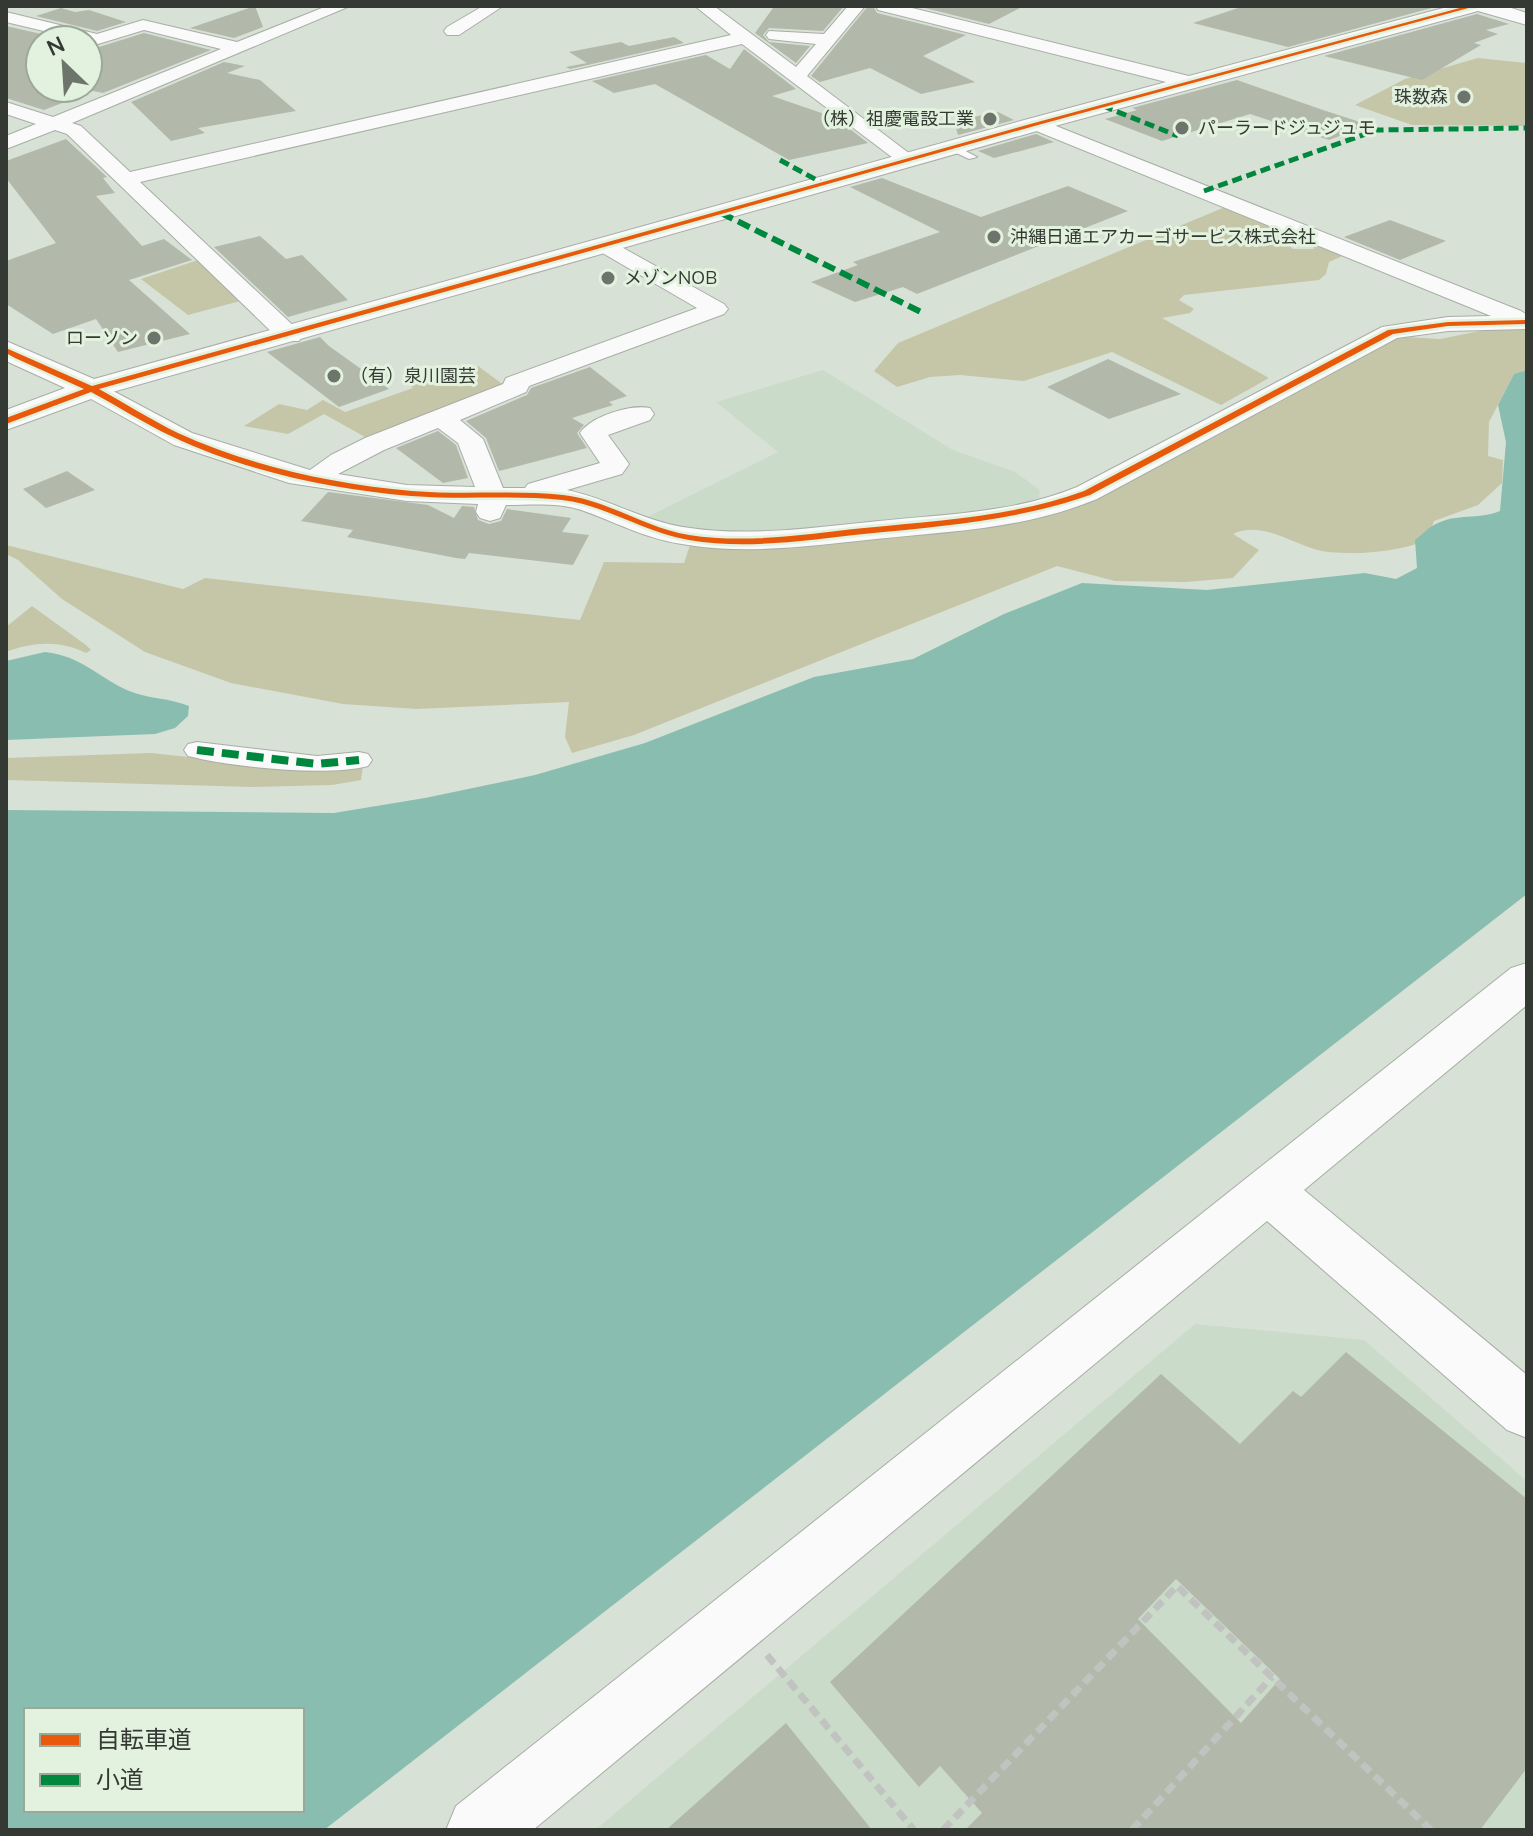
<svg xmlns="http://www.w3.org/2000/svg" width="1533" height="1836" viewBox="0 0 1533 1836" font-family="'Nunito Sans','Noto Sans JP',sans-serif">
<rect width="100%" height="100%" fill="#d8e1d6"/>
<!-- built -->
<path fill="#cbdbc9" d="M823 370 953 450 1015 472 1040 490 1039 498 1010 508 827 529 711 534 666 527 645 518 778 452 716 402Z
M1195 1324 1364 1340 1527 1481V1830H595Z"/>
<!-- green -->
<path fill="#c5c6a8" d="M1478 58 1527 63V126L1412 125 1355 105 1405 79Z
M1230 205 1293 230 1285 242 1293 249H1314L1313 242 1347 254 1329 262 1326 274 1319 280 1184 295 1179 300 1194 309 1190 313 1162 318 1269 378 1221 405 1112 352 1024 381 960 375 930 377 897 387 874 371 898 343Z
M201 259 244 300 188 315 141 279Z
M1490 329 1527 330V370L1514 374 1489 422 1488 456 1503 460 1502 483 1478 505 1434 521 1427 540C1398 552 1360 555 1328 552 1296 548 1264 519 1233 534L1259 550 1233 578 1186 582 1115 581 1057 566 634 735 572 753 565 737 569 702 417 709 343 704 231 683 145 652 62 599 18 560 6 554V545L183 589 205 578 580 620 604 562 684 563 690 545 1010 521 1390 336 1440 339Z
M478 366 505 386 365 437 324 414 288 434 244 426 279 404 307 410 323 400 345 412 413 388 409 384Z
M32 606 86 645 91 650 86 653C59 640 33 642 6 652V627Z
M151 753 319 771 363 766 361 780 332 785 253 787 6 780V758Z"/>
<!-- water -->
<path fill="#89bdb0" fill-rule="evenodd" d="M1527 370V894L324 1830H6V810L334 813 425 798 535 775 645 743 814 677 913 659 1004 614 1082 583 1207 590 1365 573 1396 579 1417 568 1415 540C1422 535 1429 527 1436 524 1456 513 1479 520 1500 511L1506 442 1498 405 1514 374ZM26 1710H302V1810H26Z
M45 652C82 656 97 677 129 691 148 699 170 698 189 706L188 716 175 728 155 734 6 740V661Z"/>
<!-- building -->
<path fill="#b2b8aa" fill-rule="evenodd" d="M255 6 263 27 234 38 190 28Z
M809 6H844L823 31 769 28 763 35 769 42 810 46 796 63 755 33 773 8Z
M868 6H873L877 13 966 35 923 56 975 82 921 94 870 68 820 82 811 76Z
M917 6H1024L989 24Z
M1244 6H1439L1288 47 1193 23Z
M61 8 75 12 89 10 126 22 97 31 36 16Z
M1477 14 1509 24 1486 30 1498 34 1474 43 1481 45 1422 80 1324 56Z
M6 26 68 40H40V88H88V45L99 47 144 33 211 50 103 93 93 91 44 110 6 98Z
M674 37 684 43 570 69 566 67 587 63 569 52 621 42 629 46Z
M744 49 796 89 772 96 836 118 868 143 789 160 655 84 614 93 592 81 706 55 730 69Z
M224 62 245 66 227 73 260 80 296 111 198 128 205 133 171 141 131 102Z
M1237 80 1323 110 1369 125 1329 140 1250 114 1162 141 1105 119 1137 110 1132 108Z
M998 112 1014 120 958 135 954 121Z
M1036 134 1054 142 994 158 978 151Z
M66 139 107 177 103 178 115 193 96 196 142 246 164 239 192 260 129 280 190 334 118 352 96 319 53 334 6 304V261L56 243 6 178V161Z
M882 178 981 217 1068 186 1128 211 917 294 903 287 855 302 811 282 858 265 853 262 940 232 850 187Z
M1390 220 1446 241 1400 260 1344 237Z
M260 236 286 259 302 255 348 300 288 317 214 247Z
M320 337 329 346 389 389 339 407 267 352Z
M1108 359 1181 394 1109 419 1047 387Z
M590 367 627 396 609 402 613 405 572 418 584 425 577 433 587 448 499 471 486 438 466 421 527 395 531 388Z
M438 431 456 445 468 478 443 483 396 448Z
M67 471 95 490 46 508 23 489Z
M328 492 428 505 454 518 462 506 474 507 478 520 489 524 501 521 507 509 571 518 562 532 589 535 573 565 469 553 465 559 456 558 347 537 353 530 301 521Z
M1346 1352 1527 1499V1768L1480 1830H965L982 1813 940 1766 919 1787 830 1682 1161 1374 1240 1444 1293 1391 1301 1397ZM1176 1579 1280 1679 1241 1723 1138 1619Z
M786 1723 872 1830H666Z"/>
<g fill="none" stroke-linecap="round" stroke-linejoin="round">
<!-- service casing -->
<g stroke="#a8aea7" stroke-width="2">
<path id="service" d="M950 146H956L977 157 969 159 950 150Z"/>
</g>
<!-- pedestrian casing -->
<g stroke="#a8aea7" stroke-width="2">
<path id="pedestrian" d="M197 742 317 756 359 752 368 754 372 760 368 766C326 777 231 767 188 756L184 750 188 744Z"/>
</g>
<!-- minor casing -->
<g stroke="#a8aea7" stroke-width="2">
<path id="minor" d="M327 6H350L72 123 81 126 130 172 731 35 695 6H714L796 67 816 44 769 39 766 35 769 31 824 34 848 6H865L807 76 918 160 915 164H901L742 44 140 182 299 331 302 336 299 341H281L67 134 55 130 6 149V136L36 124 6 114V102L53 117 221 49 144 30 98 44 6 22V12L97 34 143 20 237 42Z
M483 6H503L459 35H447L444 31 447 27Z
M876 6H904L1197 78 1199 82 1190 88 878 10Z
M1036 118 1521 311 1527 315V329L1448 331 1397 338 1097 499C1025 529 953 531 876 539 815 545 750 555 688 545 645 539 623 525 584 511 560 502 531 505 506 505L500 518 490 521 480 518 476 512 478 504 407 501 289 483 174 445 82 394 78 389 82 384H100L192 433 310 470 331 455 365 438 503 384 506 378 697 308 599 251 596 246 607 239 724 304 728 309 724 314 529 386 526 392 460 420 483 439 503 488H525L528 484 600 463 580 433C591 416 631 404 650 408L654 414 650 420 608 435 629 464 622 474 567 490C610 499 647 523 690 528 752 537 817 527 879 521 946 514 1014 513 1077 487L1382 327 1448 317 1491 316 1029 128 1026 124 1029 120ZM438 428 458 443 475 487 407 485 338 474 384 450Z"/>
</g>
<!-- tertiary casing -->
<g stroke="#a8aea7" stroke-width="2">
<path id="tertiary" d="M1451 6H1505L1527 13V25L1478 11 1044 129 102 395 6 430V410L65 388 6 361V341L94 379 1028 119Z
M1527 963V1005L1304 1190 1527 1375V1438L1507 1430 1267 1221 533 1830H446L456 1806 1511 968Z"/>
</g>
<!-- path -->
<path stroke="#c1c3c0" stroke-width="7" stroke-dasharray="11 6" stroke-linecap="butt" d="M767 1655 914 1830
M943 1830 1177 1586 1431 1830
M1132 1830 1272 1677"/>
<!-- service -->
<use href="#service" fill="#f9faf9" fill-rule="evenodd"/>
<!-- pedestrian -->
<use href="#pedestrian" fill="#f9faf9" fill-rule="evenodd"/>
<!-- minor -->
<use href="#minor" fill="#f9faf9" fill-rule="evenodd"/>
<!-- tertiary -->
<use href="#tertiary" fill="#f9faf9" fill-rule="evenodd"/>
<!-- quiet-far2 -->
<path stroke="#00873e" stroke-width="5" stroke-dasharray="10 5" stroke-linecap="butt" d="M1103 106 1178 136
M780 160 824 184
M1204 191 1377 130 1526 128"/>
<!-- quiet-far1 -->
<path stroke="#00873e" stroke-width="6" stroke-dasharray="13 6" stroke-linecap="butt" d="M721 213 921 312"/>
<!-- quiet -->
<path stroke="#00873e" stroke-width="8" stroke-dasharray="17 8" stroke-linecap="butt" d="M197 750 317 764 359 760"/>
<!-- cycleway casing -->
<g stroke="#e2f2df" stroke-width="5">
<path id="cycleway" d="M1467 6H1476L1038 125 99 389C125 403 151 420 178 433 250 466 333 484 412 491 462 495 513 490 563 495 608 500 645 528 689 535 747 544 807 534 864 528 939 520 1012 517 1084 491L1388 330 1448 322 1527 320V324L1448 326 1393 334 1090 495C1016 521 941 526 864 534 807 540 746 550 689 540 645 533 606 505 562 500 512 495 461 500 411 496 330 489 244 471 171 436 143 423 118 406 91 392L6 424V418L84 389 15 358 6 353V348L92 386 1034 123Z"/>
</g>
<!-- cycleway -->
<use href="#cycleway" fill="#e8590c" fill-rule="evenodd"/>
</g>
<!-- markers -->
<g fill="#6d746c" stroke="#e2f2df" stroke-width="3">
<circle cx="1464" cy="97" r="8"/>
<circle cx="990" cy="119" r="8"/>
<circle cx="1182" cy="128" r="8"/>
<circle cx="994" cy="237" r="8"/>
<circle cx="608" cy="278" r="8"/>
<circle cx="154" cy="338" r="8"/>
<circle cx="334" cy="376" r="8"/>
</g>
<g text-anchor="middle" dominant-baseline="central" stroke-width="6" stroke-linejoin="round" paint-order="stroke">
<!-- far-poi labels -->
<g font-size="18" fill="#343a33" stroke="#e2f2df" text-anchor="start">
<text x="1448" y="97" text-anchor="end">珠数森</text>
<text x="974" y="119" text-anchor="end">（株）祖慶電設工業</text>
<text x="1198" y="128">パーラードジュジュモ</text>
<text x="1010" y="237">沖縄日通エアカーゴサービス株式会社</text>
<text x="624" y="278">メゾンNOB</text>
<text x="138" y="338" text-anchor="end">ローソン</text>
<text x="350" y="376">（有）泉川園芸</text>
</g>
</g>
<!-- border -->
<rect width="1533" height="1836" fill="none" stroke="#343a33" stroke-width="16"/>
<!-- legend -->
<rect x="24" y="1708" width="280" height="104" fill="#e2f2df" stroke="#9ca89a" stroke-width="2"/>
<rect x="40" y="1734" width="40" height="12" fill="#e8590c" stroke="#9ca89a" stroke-width="2"/>
<text x="96" y="1748" font-size="24" fill="#343a33">自転車道</text>
<rect x="40" y="1774" width="40" height="12" fill="#00873e" stroke="#9ca89a" stroke-width="2"/>
<text x="96" y="1788" font-size="24" fill="#343a33">小道</text>
<!-- north arrow -->
<g transform="translate(64 64) rotate(335)"><circle r="38" fill="#e2f2df" stroke="#9ca89a" stroke-width="2"/>
<path d="M0-6L14 30L0 20L-14 30Z" fill="#6d746c"/>
<text y="-12" font-size="22" font-weight="bold" text-anchor="middle" fill="#343a33">N</text>
</g>
</svg>
